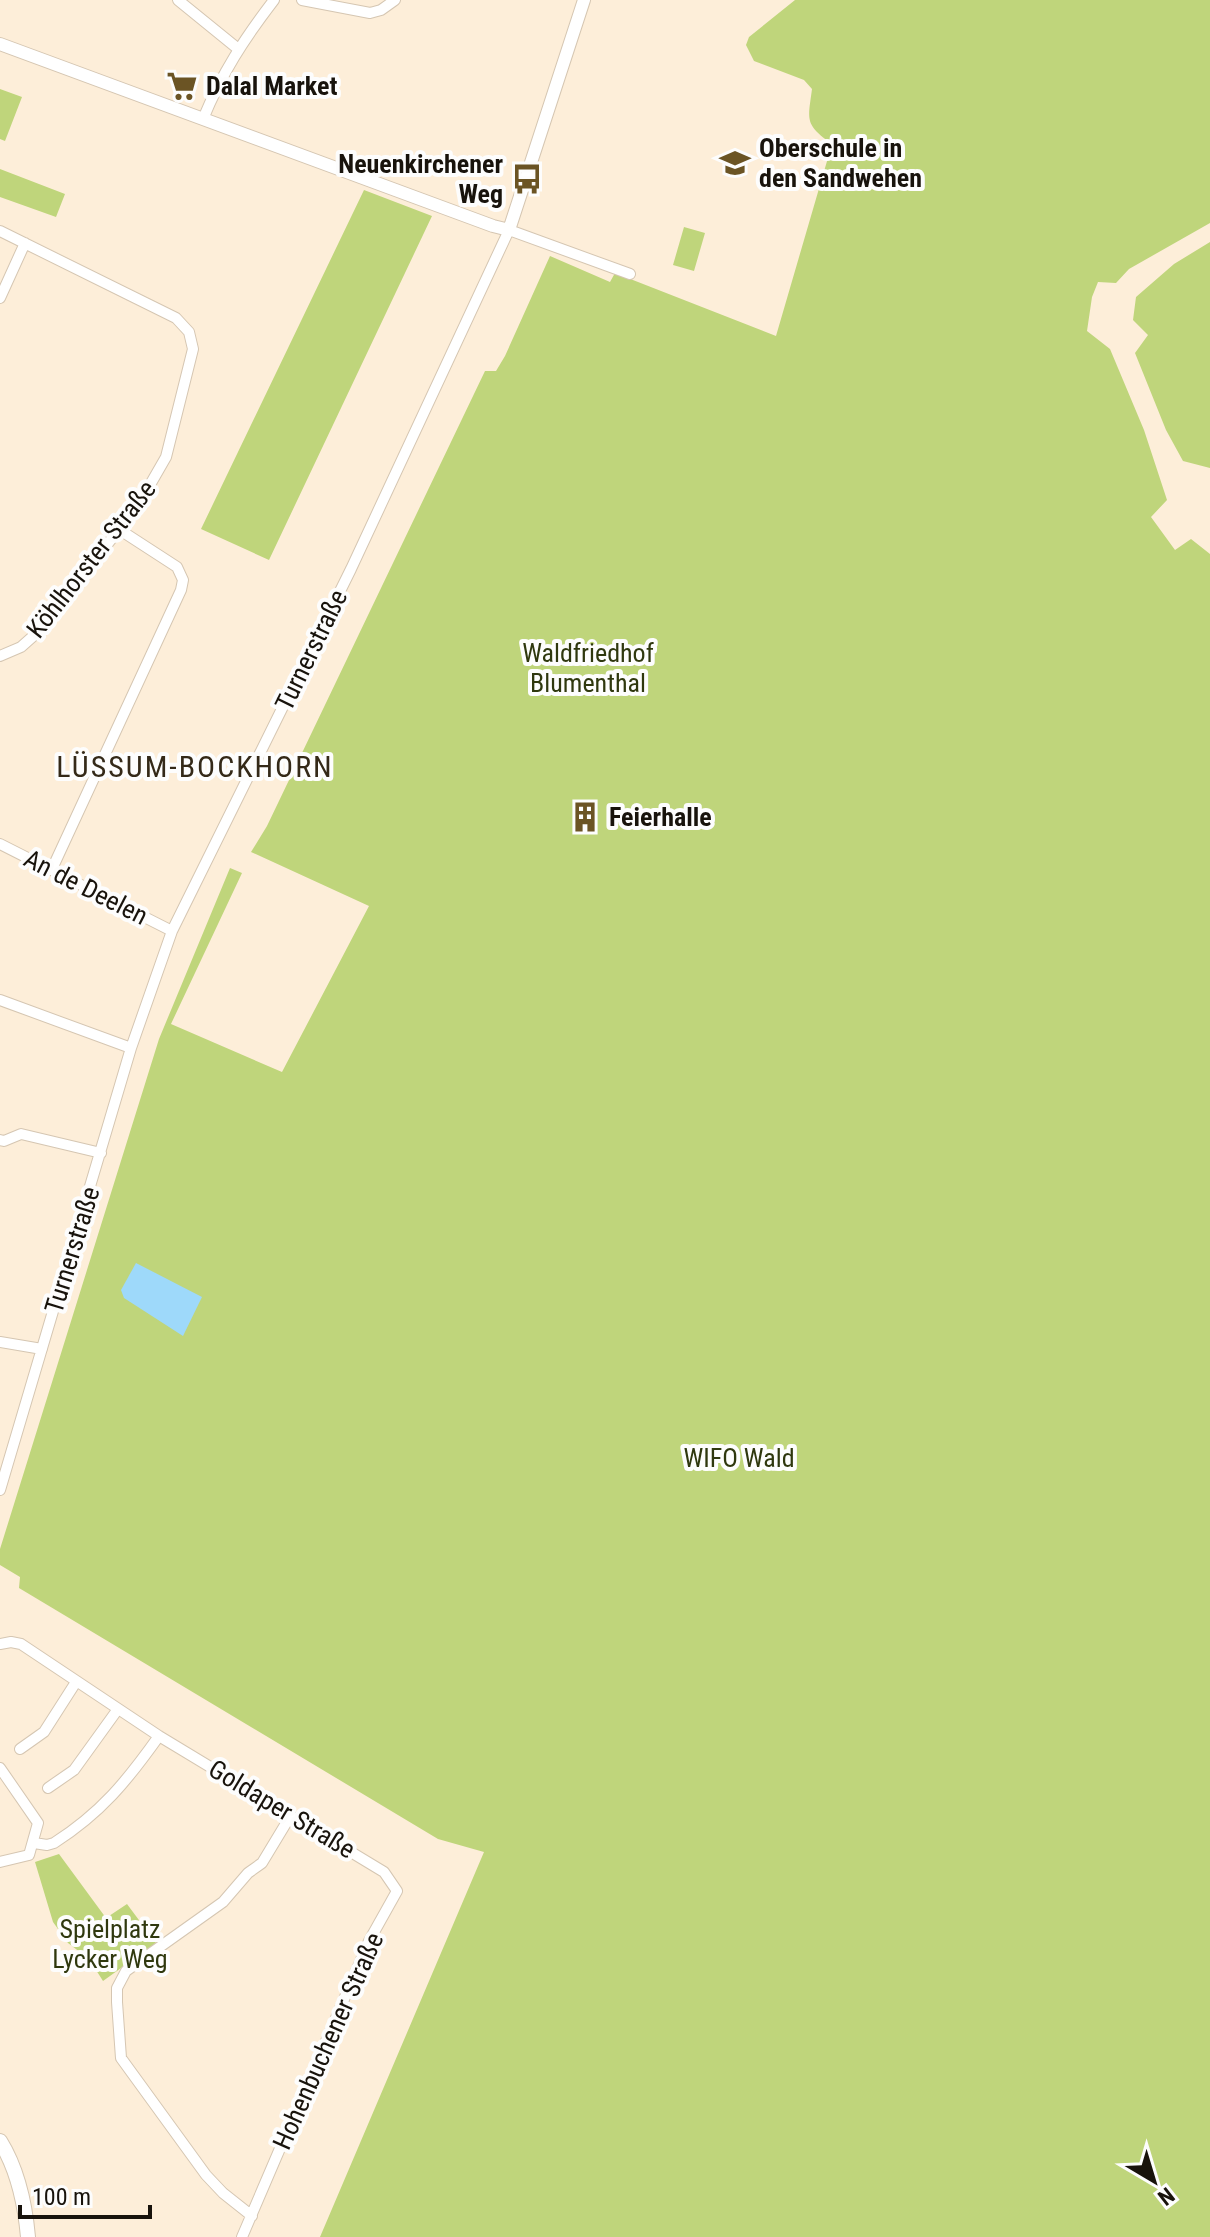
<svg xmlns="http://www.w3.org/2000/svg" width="1210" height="2237" viewBox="0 0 1210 2237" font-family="'Roboto Condensed',sans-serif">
<rect width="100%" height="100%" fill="#fdeed9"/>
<!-- green -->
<path fill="#bfd57b" d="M795 0H1210V223L1129 269 1116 283 1098 282 1092 297 1087 331 1110 349 1144 430 1167 500 1151 517 1175 550 1191 539 1210 554V2237H320L484 1852 438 1839 19 1588 20 1577 0 1565V1549L159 1039 230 868 242 873 171 1024 282 1072 369 906 251 852 267 826 485 371H496L505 356 550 256 610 282 615 273 776 336 832 144C804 124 808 120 812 89L804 80 754 61 746 45 749 37Z
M0 89 22 97 5 141 0 139Z
M0 169 65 194 56 217 0 197Z
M364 190 432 216 269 560 201 529Z
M684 227 705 233 694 271 673 265Z
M1210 242V468L1183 461 1166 430 1135 353 1148 335 1133 320 1136 297 1174 264Z
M59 1854 106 1918 127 1904 156 1943 103 1981 89 1959 68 1943 53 1922 35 1862Z"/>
<!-- water -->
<path fill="#9ed9fa" d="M136 1263 202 1297 183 1336 124 1298 121 1290Z"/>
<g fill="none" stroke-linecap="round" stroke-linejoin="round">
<!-- minor casing -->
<g stroke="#d5c6b2" stroke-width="12">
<path id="minor" d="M178 0 237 48
M302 0 370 13 381 10 395 0
M203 119C222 73 244 39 274 0
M0 231 176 318 189 332 193 349 166 457 139 504 39 631 21 647 0 656
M0 298 25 243
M0 844 172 931
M52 869 181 590 183 580 177 567 120 530
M0 1000 131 1048
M0 1140 4 1141 21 1134 101 1153
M0 1342 42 1349
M0 1490 131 1048 172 931 351 569 509 230 630 274
M0 1644 11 1642 21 1644 159 1736 384 1872 397 1891 369 1941 242 2237
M20 1749 44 1732 76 1682
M0 1768 38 1823 29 1855 0 1862
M48 1788 74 1770 118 1709
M34 1843 47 1845 54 1843C101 1813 127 1781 159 1736
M252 2216 223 2193 206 2175 121 2058 117 2002V1988L126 1971 223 1902 248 1873 262 1863 291 1815"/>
</g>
<!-- tertiary casing -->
<g stroke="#d5c6b2" stroke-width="14">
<path id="tertiary" d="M0 44 493 226 509 230 584 0"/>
</g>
<!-- secondary casing -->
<g stroke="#d5c6b2" stroke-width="16">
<path id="secondary" d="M0 2141C18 2170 25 2203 28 2237"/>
</g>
<!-- minor -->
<use href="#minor" stroke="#fff" stroke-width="10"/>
<!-- tertiary -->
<use href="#tertiary" stroke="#fff" stroke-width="12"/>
<!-- secondary -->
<use href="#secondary" stroke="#fff" stroke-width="14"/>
</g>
<!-- icons -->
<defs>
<g id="supermarket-bare" transform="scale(2.4)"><path d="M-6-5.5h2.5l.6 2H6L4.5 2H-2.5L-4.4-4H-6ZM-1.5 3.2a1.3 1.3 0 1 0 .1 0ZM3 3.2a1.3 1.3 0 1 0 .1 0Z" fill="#6b5424" stroke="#fdfdfd" stroke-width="2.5" paint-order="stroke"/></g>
<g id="school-bare" transform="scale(2.4)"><path d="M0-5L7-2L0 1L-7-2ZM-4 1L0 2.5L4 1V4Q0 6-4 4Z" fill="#6b5424" stroke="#fdfdfd" stroke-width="2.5" paint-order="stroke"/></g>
<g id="bus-bare" transform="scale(2.4)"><path d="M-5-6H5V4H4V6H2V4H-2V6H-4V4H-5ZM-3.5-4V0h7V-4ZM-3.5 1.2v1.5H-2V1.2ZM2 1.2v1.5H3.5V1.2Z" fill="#6b5424" stroke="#fdfdfd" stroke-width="2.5" paint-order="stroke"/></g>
<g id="building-bare" transform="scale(2.4)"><path d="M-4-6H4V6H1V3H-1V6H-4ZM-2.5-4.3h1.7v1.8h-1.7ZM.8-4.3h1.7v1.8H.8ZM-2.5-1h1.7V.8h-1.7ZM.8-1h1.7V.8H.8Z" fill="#6b5424" stroke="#fdfdfd" stroke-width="2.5" paint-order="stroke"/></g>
</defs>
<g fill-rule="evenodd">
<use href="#supermarket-bare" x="182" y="86"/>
<use href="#school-bare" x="735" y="163"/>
<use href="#bus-bare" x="527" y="179"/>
<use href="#building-bare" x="585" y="817"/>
</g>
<g text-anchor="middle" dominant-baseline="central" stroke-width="8" stroke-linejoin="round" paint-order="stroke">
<!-- poi labels -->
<g font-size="26" font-weight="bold" fill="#18130c" stroke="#fdfdfd" text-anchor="start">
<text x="206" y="86">Dalal Market</text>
<text x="759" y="148">Oberschule in<tspan x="759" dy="30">den Sandwehen</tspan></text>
<text x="503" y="164" text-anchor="end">Neuenkirchener<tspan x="503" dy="30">Weg</tspan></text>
<text x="609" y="817">Feierhalle</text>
</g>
<!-- street labels -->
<g font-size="26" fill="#18130c" stroke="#fdfdfd">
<text transform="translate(91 559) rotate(-52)">Köhlhorster Straße</text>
<text transform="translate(311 650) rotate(-64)">Turnerstraße</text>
<text transform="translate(86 887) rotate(27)">An de Deelen</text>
<text transform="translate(72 1250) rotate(-73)">Turnerstraße</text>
<text transform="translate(282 1809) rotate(31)">Goldaper Straße</text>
<text transform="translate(328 2041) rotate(-66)">Hohenbuchener Straße</text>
</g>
<!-- park labels -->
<g font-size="26" fill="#2f380e" stroke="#fdfdfd">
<text x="588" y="653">Waldfriedhof<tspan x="588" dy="30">Blumenthal</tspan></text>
<text x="739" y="1458">WIFO Wald</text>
<text x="110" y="1929">Spielplatz<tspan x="110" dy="30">Lycker Weg</tspan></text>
</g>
<!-- quarter labels -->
<g font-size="30" letter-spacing="2" fill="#342918" stroke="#fdfdfd">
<text x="195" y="766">LÜSSUM-BOCKHORN</text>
</g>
</g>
<!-- north arrow -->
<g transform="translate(1154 2181) rotate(142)" stroke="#fdfdfd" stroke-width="6" paint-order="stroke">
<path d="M0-6L14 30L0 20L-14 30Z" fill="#18130c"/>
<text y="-12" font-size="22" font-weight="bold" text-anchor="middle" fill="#18130c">N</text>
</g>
<!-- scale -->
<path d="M20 2205v12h130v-12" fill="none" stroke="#18130c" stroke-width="4"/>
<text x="32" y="2205" font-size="24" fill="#18130c" stroke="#fdfdfd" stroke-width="6" paint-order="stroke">100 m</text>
</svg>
